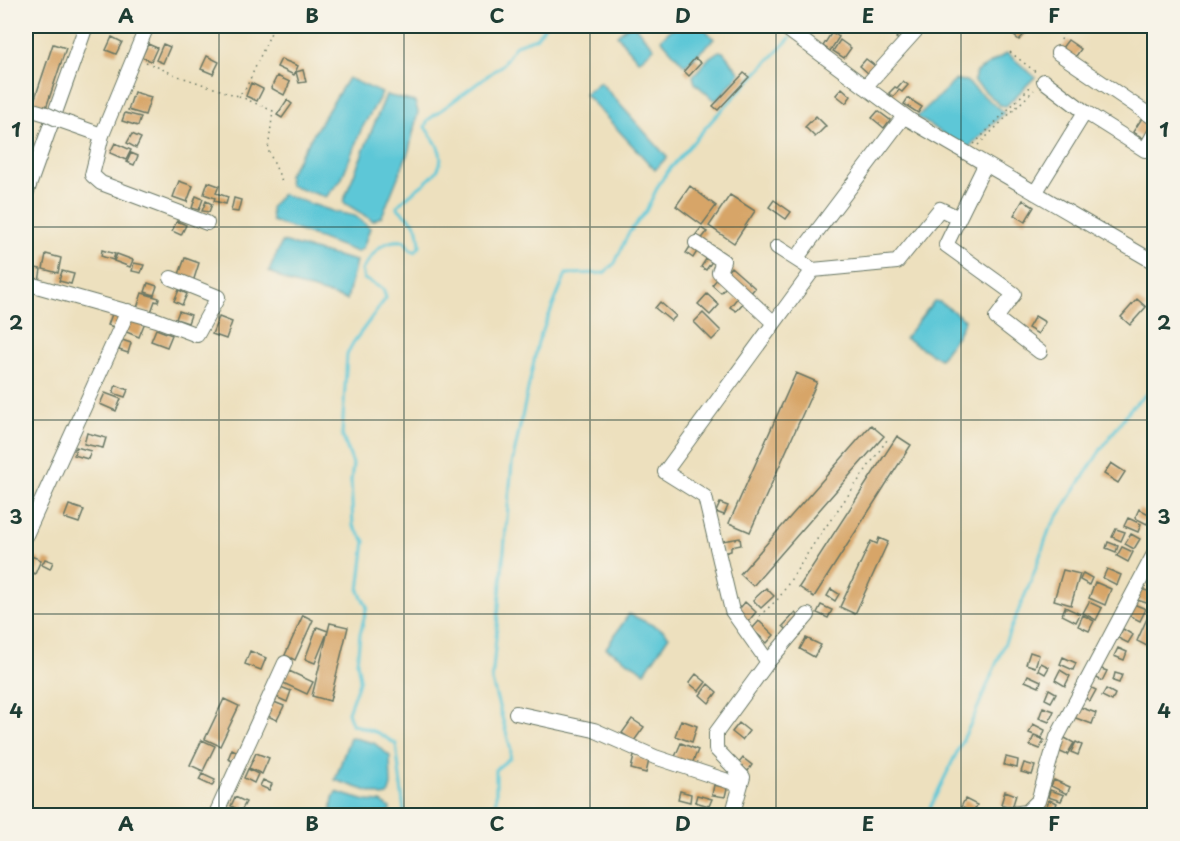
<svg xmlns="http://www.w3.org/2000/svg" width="1180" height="841" viewBox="0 0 1180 841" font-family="'Playpen Sans',sans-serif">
<rect width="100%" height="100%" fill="#f7f3e8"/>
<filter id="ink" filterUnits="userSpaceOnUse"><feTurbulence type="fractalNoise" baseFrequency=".0167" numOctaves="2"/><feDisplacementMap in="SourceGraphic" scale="12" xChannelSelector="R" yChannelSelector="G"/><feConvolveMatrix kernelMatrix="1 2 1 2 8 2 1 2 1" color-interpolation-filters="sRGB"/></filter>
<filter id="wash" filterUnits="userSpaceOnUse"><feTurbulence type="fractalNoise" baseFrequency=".008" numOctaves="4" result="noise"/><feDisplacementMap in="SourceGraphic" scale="24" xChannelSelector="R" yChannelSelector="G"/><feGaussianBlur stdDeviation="1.35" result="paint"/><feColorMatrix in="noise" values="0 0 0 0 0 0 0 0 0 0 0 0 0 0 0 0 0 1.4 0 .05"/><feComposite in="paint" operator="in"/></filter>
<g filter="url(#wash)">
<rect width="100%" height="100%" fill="#ede0be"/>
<!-- water -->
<path fill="#5dc7d7" stroke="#3e8286" stroke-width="1.5" d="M628 26H635L654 48 639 61 617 35Z
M675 26H702L714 39 685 66 661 39Z
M719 51 723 52 740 73 718 99 714 100 695 83 693 76 710 57Z
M1007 53 1035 77 1006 106 1000 105 974 81 976 72Z
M348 78 382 93 361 130 341 180 326 197 290 186 288 175Z
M956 80 966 81 1004 113 967 149 917 117Z
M600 82 667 157 655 170 585 94Z
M386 95 415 102 418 112 409 150 382 216 373 221 343 202Z
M282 194 335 212 355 216 370 228 363 248 357 252 272 221 271 207Z
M282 242 356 261 347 300 288 282 269 271Z
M934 301 940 302 965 320 958 334 940 359 905 338Z
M629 614 663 630 669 636 645 672 606 648Z
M350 737 374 743 390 756 391 786 388 795 382 796 335 780Z
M336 792 366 801 381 802 390 808 389 815H330L333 798Z"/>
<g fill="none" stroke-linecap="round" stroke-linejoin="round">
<!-- stream -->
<path stroke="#5dc7d7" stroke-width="3" d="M403 816 404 811 396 744 378 733 352 724 348 712 360 679 357 662 360 634 367 607 359 591 365 541 353 526 351 481 353 464 342 435 347 354 353 343 386 298 383 289 364 279 362 270C374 253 381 238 405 241L409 248 415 252 420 246C418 216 414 226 397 207 410 188 452 176 438 147 435 140 429 133 425 127L428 120 502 65 516 45 536 38 545 26
M496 816V769L510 758 511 750 492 681 512 464 538 342 566 274 604 273 615 263 628 234 646 211 659 184 668 171 714 118 790 38
M926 816 973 719 1033 576 1049 530 1100 451 1131 408 1154 387"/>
</g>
<g id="blocks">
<!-- building -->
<path fill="#d7a567" d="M906 26H914L901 42 896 38Z
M1012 26H1029L1031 27 1019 40 1008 31Z
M832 32 839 37 830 51 823 46Z
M112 37 122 42 116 54 106 50Z
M840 40 851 48 844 58 833 51Z
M1068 40 1081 49 1074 59 1061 49Z
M53 44 66 48 46 108 33 104Z
M148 44 157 48 151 61 142 57Z
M163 44 170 47 163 63 156 60Z
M207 56 219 62 213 74 201 69Z
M695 58 701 63 689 76 684 71Z
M281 59 298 66 294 75 277 67Z
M866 59 875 66 869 74 860 66Z
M303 70 306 82 299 83 296 72Z
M744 73 749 77 718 110 713 106Z
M277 76 290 82 284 95 271 88Z
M903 81 908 85 902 92 899 90 893 97 889 93 895 87 897 88Z
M251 83 263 89 257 101 246 96Z
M842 88 851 96 846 103 836 95Z
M134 92 151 97 145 115 128 110Z
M908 98 922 107 918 113 904 104Z
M287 100 292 104 282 118 277 115Z
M878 111 890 120 884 128 872 118Z
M125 113 141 117 138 126 122 121Z
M816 116 826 126 815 137 805 127Z
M1142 118 1154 126 1146 140 1133 132Z
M132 134 141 138 136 148 127 143Z
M115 143 131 150 126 160 110 153Z
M131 153 138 156 134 165 127 162Z
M179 181 193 186 187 202 173 197Z
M208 182 219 186 216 193 228 197 226 204 214 201 215 198 204 194Z
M690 186 716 206 702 225 676 206Z
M730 195 755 211 734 243 709 226Z
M196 196 203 199 199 210 192 208Z
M234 198 241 200 238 212 231 211Z
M774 200 791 212 786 219 769 207Z
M1023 200 1034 207 1025 222 1014 215Z
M206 201 212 204 209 212 202 211Z
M177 221 186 225 181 235 172 231Z
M701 228 707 232 700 241 694 237Z
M691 245 698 250 693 258 686 253Z
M102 250 115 254 113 260 101 256Z
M46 254 61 258 58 273 43 269Z
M117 254 133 260 130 267 114 261Z
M708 256 713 260 706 270 701 267Z
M185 258 199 263 193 282 178 277Z
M134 263 144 265 141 273 132 271Z
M731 267 755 288 749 295 725 274Z
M35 268 41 269 39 282 33 281Z
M62 271 74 274 71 284 59 281Z
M719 277 728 284 721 293 712 285Z
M148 283 157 286 154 295 145 292Z
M179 290 187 294 182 305 174 301Z
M142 293 159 298 158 302 155 301 151 312 137 308Z
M707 294 719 305 710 315 698 304Z
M738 297 744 302 736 311 730 307Z
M1137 299 1146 307 1130 325 1121 317Z
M660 302 676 316 671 321 655 308Z
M179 311 191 315 188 323 176 319Z
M703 313 721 331 712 340 694 322Z
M112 314 124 318 119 329 108 325Z
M1035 316 1045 322 1038 334 1028 328Z
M129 317 145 322 139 337 124 331Z
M219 317 232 322 226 339 212 334Z
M156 329 172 335 167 347 151 341Z
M122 340 131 343 128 353 119 350Z
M796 373 817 382 750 532 729 523Z
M116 385 128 390 125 397 113 393Z
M105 393 121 399 116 411 100 404Z
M871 425 884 436 753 586 740 574Z
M87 433 106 438 103 448 84 444Z
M897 436 911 445 814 597 799 587Z
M76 447 91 451 88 459 74 455Z
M1111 463 1125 472 1118 483 1104 474Z
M720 503 728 506 724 515 716 512Z
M69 505 84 510 79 523 64 518Z
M1139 509 1151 515 1147 524 1135 518Z
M1128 518 1141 524 1138 532 1124 526Z
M1116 529 1125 532 1121 541 1112 537Z
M1131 534 1140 539 1134 549 1125 544Z
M740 538 741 545 731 547V551L724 553 722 541Z
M879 538 888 542 855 614 840 607 871 541 877 544Z
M1108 542 1118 546 1116 552 1106 548Z
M1122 547 1133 552 1128 562 1117 556Z
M26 554 41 560 35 574 26 570Z
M45 559 53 562 50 569 42 565Z
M1107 569 1121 575 1117 585 1103 578Z
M1063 570 1080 574 1071 605 1054 600Z
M1083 573 1092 578 1089 585 1080 580Z
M1095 582 1111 589 1105 605 1089 598Z
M766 588 774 596 761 608 753 600Z
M831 589 839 594 835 601 827 596Z
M1141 589 1154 593V635L1149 647 1137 641 1153 605 1137 600Z
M745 602 756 612 747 623 736 613Z
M1089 602 1102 608 1096 620 1083 613Z
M1131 603 1146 609 1140 621 1126 614Z
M821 605 832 610 828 618 817 613Z
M1065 607 1080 614 1076 622 1062 615Z
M795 613 800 618 788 631 783 626Z
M303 615 313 620 295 660 285 655Z
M1083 615 1094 621 1089 631 1078 626Z
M759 621 774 635 767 643 752 629Z
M330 623 348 627 330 701 312 696Z
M317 627 328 631 315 663 305 659Z
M1123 629 1133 635 1128 643 1118 638Z
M806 638 821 645 814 657 800 649Z
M1118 648 1127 652 1124 660 1114 656Z
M250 651 266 658 261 670 245 664Z
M1030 652 1039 655 1035 667 1026 664Z
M1063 657 1076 663 1073 670 1060 664Z
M1041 663 1049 667 1045 674 1038 670Z
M1099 668 1107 671 1102 681 1095 677Z
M1060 670 1070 676 1065 686 1055 680Z
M289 671 313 682 307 694 283 683Z
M1115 673 1122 675 1119 683 1113 681Z
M696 674 706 682 699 691 689 683Z
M1028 675 1041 681 1039 687 1025 681Z
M708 684 717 692 709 703 700 695Z
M1086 685 1096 690 1090 701 1081 695Z
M278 686 291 691 287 702 274 696Z
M1049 689 1056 693 1051 702 1045 699Z
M1106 689 1115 694 1112 701 1102 696Z
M224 699 239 706 220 746 205 739Z
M269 700 284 706 277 720 263 714Z
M1077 706 1096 713 1092 724 1073 717Z
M1043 707 1054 711 1049 722 1039 718Z
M632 719 644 727 634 741 622 733Z
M681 720 697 726 692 742 675 736Z
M739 723 749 731 742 740 732 732Z
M1033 724 1045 730 1042 738 1029 733Z
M1034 736 1044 740 1040 749 1030 745Z
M1063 737 1074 743 1067 755 1056 750Z
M202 740 215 746 203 771 190 765Z
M1076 742 1082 745 1078 755 1071 752Z
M681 743 698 750 691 766 674 759Z
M232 749 242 754 238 764 228 759Z
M256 753 269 758 262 774 249 768Z
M634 756 649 760 646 773 631 769Z
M1006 757 1018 760 1017 768 1004 765Z
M743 758 752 765 748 771 738 764Z
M1024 763 1035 766 1032 775 1021 772Z
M248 769 258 774 254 783 244 778Z
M202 774 215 780 212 786 199 780Z
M263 780 272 784 269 790 260 786Z
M1054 780 1070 787 1067 794 1051 786Z
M714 785 727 788 725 797 712 795Z
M1050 790 1064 795 1061 801 1048 797Z
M680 791 691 794 690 802 678 799Z
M1005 791 1016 795 1012 808 1001 804Z
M697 795 712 799 709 806 695 802Z
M235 797 246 802 241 811 231 806Z
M965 799 977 805 973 813 961 807Z
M1049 800 1057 803 1054 811 1046 808Z
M961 809 977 815 976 816H958Z"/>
</g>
</g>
<g filter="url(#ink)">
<use href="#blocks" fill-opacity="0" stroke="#677664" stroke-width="1.5"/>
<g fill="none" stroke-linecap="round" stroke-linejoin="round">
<!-- minor casing -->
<g stroke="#677664" stroke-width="16">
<path id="minor" d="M783 26 910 120 1154 262
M1058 53 1154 118
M1044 81 1085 112
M865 87 920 26
M26 108 46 114
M59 120 102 135 147 26
M102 135 92 175 101 183 207 223
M1035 193 1085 112 1145 150 1154 134
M26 194 86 26
M959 218 946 245 1014 294 996 318 1040 352
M696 243 723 261 719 272 774 323
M796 259 904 116
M813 270 897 262 940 209 959 218 985 165
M26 283 157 320 197 335 218 297 171 278
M26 535 128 311
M768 662 732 611 705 497 665 472 813 270 777 247
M516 713 594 730 655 757 740 785
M215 816 285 663
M732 816 743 777 716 749V733L768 662 808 615
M995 816 1027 812 1038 801 1057 737 1154 554"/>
</g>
<!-- path -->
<path stroke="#677664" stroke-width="1.5" stroke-dasharray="1.5 4.5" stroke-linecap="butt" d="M1061 40 1064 32 1070 26
M1010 52 1037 73
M146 62 178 76 238 96 246 88 274 26
M239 96 273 111 268 150 282 181
M974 144 1032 85
M978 145 1034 90
M755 620 779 598 813 545 887 440"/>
<!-- minor -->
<use href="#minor" stroke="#fff" stroke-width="14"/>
<!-- minor-bridge casing -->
<g stroke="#677664" stroke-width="16" stroke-linecap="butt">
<path id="minor-bridge" d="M46 114 59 120"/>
</g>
<!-- minor-bridge -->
<use href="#minor-bridge" stroke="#fff" stroke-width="14"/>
</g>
</g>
<!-- grid -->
<path fill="none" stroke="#1f3d34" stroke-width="1.5" stroke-opacity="0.55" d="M219 26V816M404 26V816M590 26V816M776 26V816M961 26V816M26 227H1154M26 420H1154M26 614H1154"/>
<!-- margin -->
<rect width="1180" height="841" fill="none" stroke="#f7f3e8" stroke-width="66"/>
<rect x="33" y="33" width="1114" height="775" fill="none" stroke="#1f3d34" stroke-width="2"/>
<g font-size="20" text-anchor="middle" font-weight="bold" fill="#1f3d34">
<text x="126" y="23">A</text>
<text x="312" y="23">B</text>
<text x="497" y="23">C</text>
<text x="683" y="23">D</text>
<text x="868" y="23">E</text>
<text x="1054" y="23">F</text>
<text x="16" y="137">1</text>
<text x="1164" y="137">1</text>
<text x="16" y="330">2</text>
<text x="1164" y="330">2</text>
<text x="16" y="524">3</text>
<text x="1164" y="524">3</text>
<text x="16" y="718">4</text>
<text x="1164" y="718">4</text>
<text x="126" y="831">A</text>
<text x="312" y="831">B</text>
<text x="497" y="831">C</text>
<text x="683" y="831">D</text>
<text x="868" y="831">E</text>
<text x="1054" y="831">F</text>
</g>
</svg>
